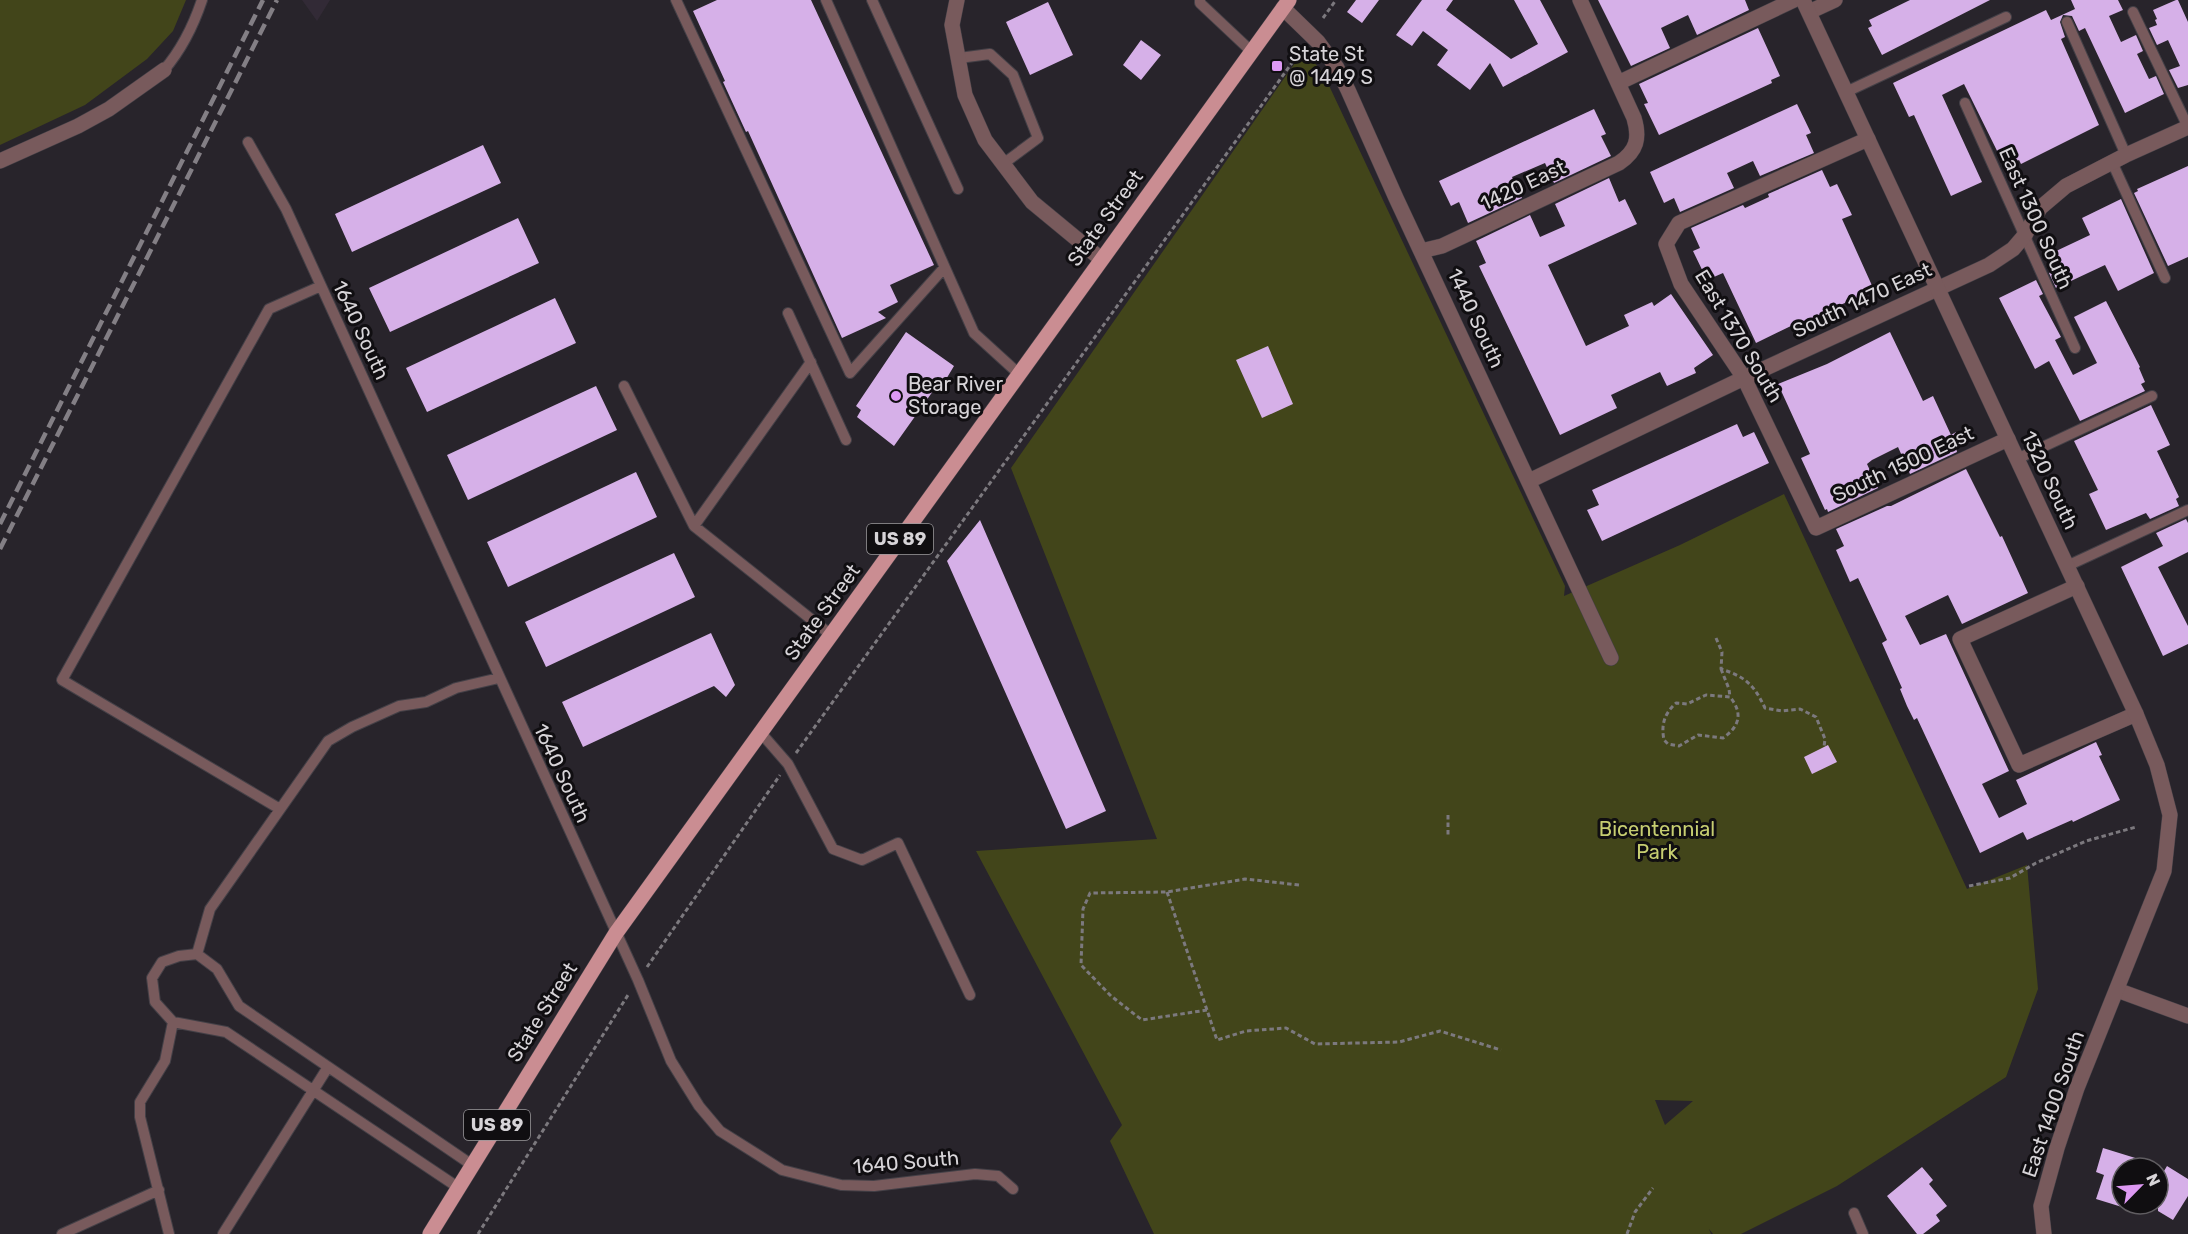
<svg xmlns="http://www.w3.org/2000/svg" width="2188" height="1234" viewBox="0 0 2188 1234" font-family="Rubik,sans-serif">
<rect width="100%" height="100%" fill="#28242b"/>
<!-- built -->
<path fill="#322a36" d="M302 0H330L317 21Z"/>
<!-- green -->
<path fill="#42451a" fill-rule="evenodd" d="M0 0H186L173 31 147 59 85 105 0 145Z
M1304 57 1314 62 1324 75 1565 586 1564 596 1680 545 1784 494 1967 889 2027 865 2038 989 2006 1077 1837 1186 1741 1234H1713L1709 1229 1711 1234H1154L1110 1141 1122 1125 976 851 1157 839 1011 468 1297 60ZM1655 1100 1693 1101 1665 1125Z"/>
<!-- building -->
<path fill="#d6b0e8" d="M717 0H811L934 265 890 285 898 302 878 312 886 318 842 338 748 131 746 132 723 82 725 81 693 11Z
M1356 0H1379L1362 23 1347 12Z
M1422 0H1453L1446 10 1511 59 1538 44 1514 0H1540L1568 52 1503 87 1490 63 1470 90 1437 65 1448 50 1423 31 1412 46 1396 35Z
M1598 0H1745L1749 10 1697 35 1688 15 1661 28 1670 48 1631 66Z
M1910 0H1990L1882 55 1868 28 1872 26 1869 20Z
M2071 0H2118L2123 10 2109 16 2121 42 2136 35 2143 51 2137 54 2149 79 2156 76 2164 94 2125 113 2085 28 2079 31 2072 16 2063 15 2060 22 2065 37 2061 39 2099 125 2021 164 2019 160 2005 167 1964 84 1942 95 1982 182 1951 196 1914 115 1909 117 1893 83 2046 10 2051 20 2075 9Z
M2176 0H2178L2188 22V85L2178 88 2169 70 2180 66 2168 40 2157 45 2149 28 2157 25 2155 20 2157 19 2153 10Z
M1048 2 1073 55 1030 75 1006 22Z
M1758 28 1780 76 1771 80 1772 83 1659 135 1644 104 1648 103 1639 84Z
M1141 40 1161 55 1141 80 1123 65Z
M1797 104 1811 133 1806 135 1814 153 1760 176 1753 161 1727 173 1734 188 1680 212 1674 198 1664 203 1650 172Z
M1594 109 1606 134 1601 136 1611 156 1554 183 1545 163 1512 177 1522 198 1468 223 1459 202 1451 206 1439 181Z
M483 145 501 183 352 252 335 214Z
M2188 166V257L2168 266 2134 193 2138 191 2137 189Z
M1822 170 1830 187 1837 184 1852 215 1842 219 1874 290 1838 306 1840 310 1796 331 1793 325 1756 343 1723 273 1707 280 1693 251 1700 248 1691 228 1743 205 1745 208 1769 197 1768 194Z
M1609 178 1619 202 1625 199 1637 224 1548 265 1586 346 1629 326 1624 315 1652 302 1654 306 1671 294 1713 355 1694 368 1696 373 1667 386 1660 372 1611 395 1617 408 1560 435 1479 266 1486 263 1476 241 1530 215 1540 237 1565 226 1555 204Z
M2121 199 2154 273 2118 291 2105 265 2056 288 2049 273 2052 271 2051 268 2056 266 2054 261 2057 260 2054 252 2090 235 2082 218Z
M518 218 539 263 390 332 369 288Z
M2036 280 2043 294 2039 296 2061 337 2055 340 2073 375 2097 363 2074 317 2106 301 2140 367 2139 368 2145 382 2141 384 2145 391 2080 421 2049 361 2035 369 1999 298Z
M555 298 576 343 427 412 406 368Z
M906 332 954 366 942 386 938 384 894 446 857 417 861 410 856 406Z
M1890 332 1923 401 1933 396 1951 435 1956 432 1962 445 1956 448 1957 452 1910 474 1898 447 1872 460 1867 464 1878 488 1828 512 1827 509 1825 510 1801 458 1810 454 1778 384 1827 364Z
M1268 346 1293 404 1262 418 1236 360Z
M596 386 617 430 468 500 447 455Z
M2151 405 2170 445 2157 451 2179 497 2176 499 2179 506 2150 519 2146 513 2106 530 2089 494 2098 490 2074 441Z
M1737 424 1743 437 1754 432 1769 463 1602 541 1587 510 1599 505 1592 490Z
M1966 469 2000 537 2002 536 2028 593 1962 624 1948 595 1905 616 1920 645 1946 634 2009 771 1982 784 1999 818 2027 804 2016 780 2096 742 2102 755 2099 756 2120 800 2073 822 2072 820 2027 840 2023 832 1980 853 1917 718 1914 720 1907 706 1900 689 1902 688 1882 643 1887 640 1858 578 1850 582 1836 550 1844 546 1836 529 1887 506H1891Z
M636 472 657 517 508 587 487 542Z
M2186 519 2188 523V552L2158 567 2188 626V644L2163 656 2121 567 2163 546 2156 533Z
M980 520 1106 811 1066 829 947 561Z
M674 553 695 597 546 667 525 622Z
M711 633 735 685 726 697 714 686 583 747 562 702Z
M1828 745 1837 762 1812 774 1804 757Z
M2103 1148 2158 1165V1168H2122V1207L2096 1199 2104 1175 2096 1172Z
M2167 1166 2188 1179V1196L2173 1220 2158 1211V1181Z
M1922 1167 1933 1180 1929 1184 1947 1206 1936 1215 1940 1221 1923 1234H1917L1887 1196Z"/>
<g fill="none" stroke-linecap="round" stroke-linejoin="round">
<!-- service casing -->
<g stroke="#444047" stroke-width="12">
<path id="service" d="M676 0 850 373 944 268
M826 0 974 333 1019 374
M872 0 958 189
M1200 0V3L1251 51
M2133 12 2188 127
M2067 22 2126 155
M959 58 990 54 1013 75 1038 138 1003 164
M164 70C182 49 193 27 202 0
M1846 92 2006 17
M1965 103 2075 348
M248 142 286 209 638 980 671 1061 699 1106 720 1131 782 1170 841 1185 874 1186 975 1174 998 1176 1013 1189
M2112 162 2165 278
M788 313 846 440
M624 386 694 526 811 362
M2017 459 2152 396
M694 526 831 635
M2067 566 2188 510
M761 733 788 764 833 849 862 860 898 843 970 995
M280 809 62 680 269 309 321 286
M197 954 210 909 328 741 352 727 399 706 426 702 456 688 499 678
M459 1188 226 1032 173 1022 155 1002 152 978 162 962 179 956 197 954 217 969 239 1006 472 1165
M1854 1213 1863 1234
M62 1234 159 1190
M169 1234 140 1117V1102L165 1061 173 1022
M223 1234 328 1067"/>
</g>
<!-- minor casing -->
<g stroke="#444047" stroke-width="16">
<path id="minor" d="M957 0 952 25 965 95 985 140 1032 202 1101 259
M1283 8 1318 42 1337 68 1348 90 1396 198 1611 658
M1809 12 1835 0
M1618 83 1794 0
M1868 139 1679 223 1666 244 1681 284 1744 378 1816 528 2008 439
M0 161 78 126 109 109 164 70
M1421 251 1442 246 1619 163C1637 151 1640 138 1634 118L1580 0
M1529 481 1744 378 1989 265 2013 249 2025 235 2040 208 2066 186 2126 155 2188 127
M2077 586 1960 639 2019 765 2136 714
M2117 990 2188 1016"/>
</g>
<!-- tertiary casing -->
<g stroke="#444047" stroke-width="16">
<path id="tertiary" d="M1803 0 2136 714 2157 765 2170 815 2164 871 2077 1088 2057 1148 2041 1206 2044 1234"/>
</g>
<!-- primary casing -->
<g stroke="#444047" stroke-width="16">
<path id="primary" d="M430 1234 616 933 1289 0"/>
</g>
<!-- path -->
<path stroke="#7c797e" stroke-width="3" stroke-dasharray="4.5 3" stroke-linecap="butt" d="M1323 18 1336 0
M1716 638 1722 652 1721 669C1746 677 1754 685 1765 708L1782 711 1800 709 1816 717 1825 739 1824 747
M1721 669 1729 689 1730 697 1706 695 1687 704 1676 703C1664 714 1661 725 1664 740L1668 744 1679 746 1698 735 1723 738C1740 726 1743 713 1730 697
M796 753 1294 60
M1448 815V835
M1299 885 1245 879 1167 892 1090 893 1083 909 1081 965 1111 996 1142 1020 1207 1010 1217 1040 1246 1031 1286 1028 1315 1044 1399 1042 1440 1031 1501 1050
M1969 886 2010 878 2036 863 2086 841 2136 827
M1167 892 1207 1010
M647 967 780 775
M478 1234 628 995
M1627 1234 1635 1212 1653 1188"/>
<!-- service -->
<use href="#service" stroke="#785a5c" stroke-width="10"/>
<!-- minor -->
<use href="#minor" stroke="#785a5c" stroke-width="15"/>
<!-- tertiary -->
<use href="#tertiary" stroke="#785a5c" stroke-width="15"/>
<!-- primary -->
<use href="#primary" stroke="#ca8d92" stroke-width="15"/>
<!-- rail -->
<path stroke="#837f85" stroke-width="4.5" stroke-dasharray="12 6" stroke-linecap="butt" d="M0 524 263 0
M0 549 277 0"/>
</g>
<!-- markers -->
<g fill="#dd99f3" stroke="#100e11" stroke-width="2">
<rect x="1271" y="60" width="12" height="12" rx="3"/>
<circle cx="896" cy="396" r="6"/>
</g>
<g text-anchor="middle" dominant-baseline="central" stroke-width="6" stroke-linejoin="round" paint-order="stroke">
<!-- shield labels -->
<g fill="#100e11" stroke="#9b999c" stroke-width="1.5">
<rect x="867" y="524" width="66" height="30" rx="4.5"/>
<rect x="464" y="1110" width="66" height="30" rx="4.5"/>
</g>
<g font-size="18" font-weight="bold" fill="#d7d4d8">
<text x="900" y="539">US 89</text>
<text x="497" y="1125">US 89</text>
</g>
<!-- poi labels -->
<g font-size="20" fill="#d7d4d8" stroke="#100e11" text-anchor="start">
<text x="1289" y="54">State St<tspan x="1289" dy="23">@ 1449 S</tspan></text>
<text x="908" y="384">Bear River<tspan x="908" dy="23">Storage</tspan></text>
</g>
<!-- street labels -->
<g font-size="20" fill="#d7d4d8" stroke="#100e11">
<text transform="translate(1523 185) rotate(-25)">1420 East</text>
<text transform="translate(1105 218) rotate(-54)">State Street</text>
<text transform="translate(2036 218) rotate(66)">East 1300 South</text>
<text transform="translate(1862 300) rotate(-25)">South 1470 East</text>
<text transform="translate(1476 318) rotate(65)">1440 South</text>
<text transform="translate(361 330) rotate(65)">1640 South</text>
<text transform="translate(1739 336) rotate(59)">East 1370 South</text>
<text transform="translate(1903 464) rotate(-25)">South 1500 East</text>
<text transform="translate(2050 480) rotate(65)">1320 South</text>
<text transform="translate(822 612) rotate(-54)">State Street</text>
<text transform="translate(562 773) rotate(65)">1640 South</text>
<text transform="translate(542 1012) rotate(-58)">State Street</text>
<text transform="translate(2053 1104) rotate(-71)">East 1400 South</text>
<text transform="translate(906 1162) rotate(-5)">1640 South</text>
</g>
<!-- park labels -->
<g font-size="20" fill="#c7ce71" stroke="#100e11">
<text x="1657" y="829">Bicentennial<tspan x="1657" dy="23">Park</tspan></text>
</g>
</g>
<!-- north arrow -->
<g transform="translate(2140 1186) rotate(65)"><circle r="28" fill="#100e11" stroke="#605d61" stroke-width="1.5"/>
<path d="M0-4.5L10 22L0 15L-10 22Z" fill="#dd99f3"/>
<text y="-9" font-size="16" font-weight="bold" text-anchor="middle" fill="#d7d4d8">N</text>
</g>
</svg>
